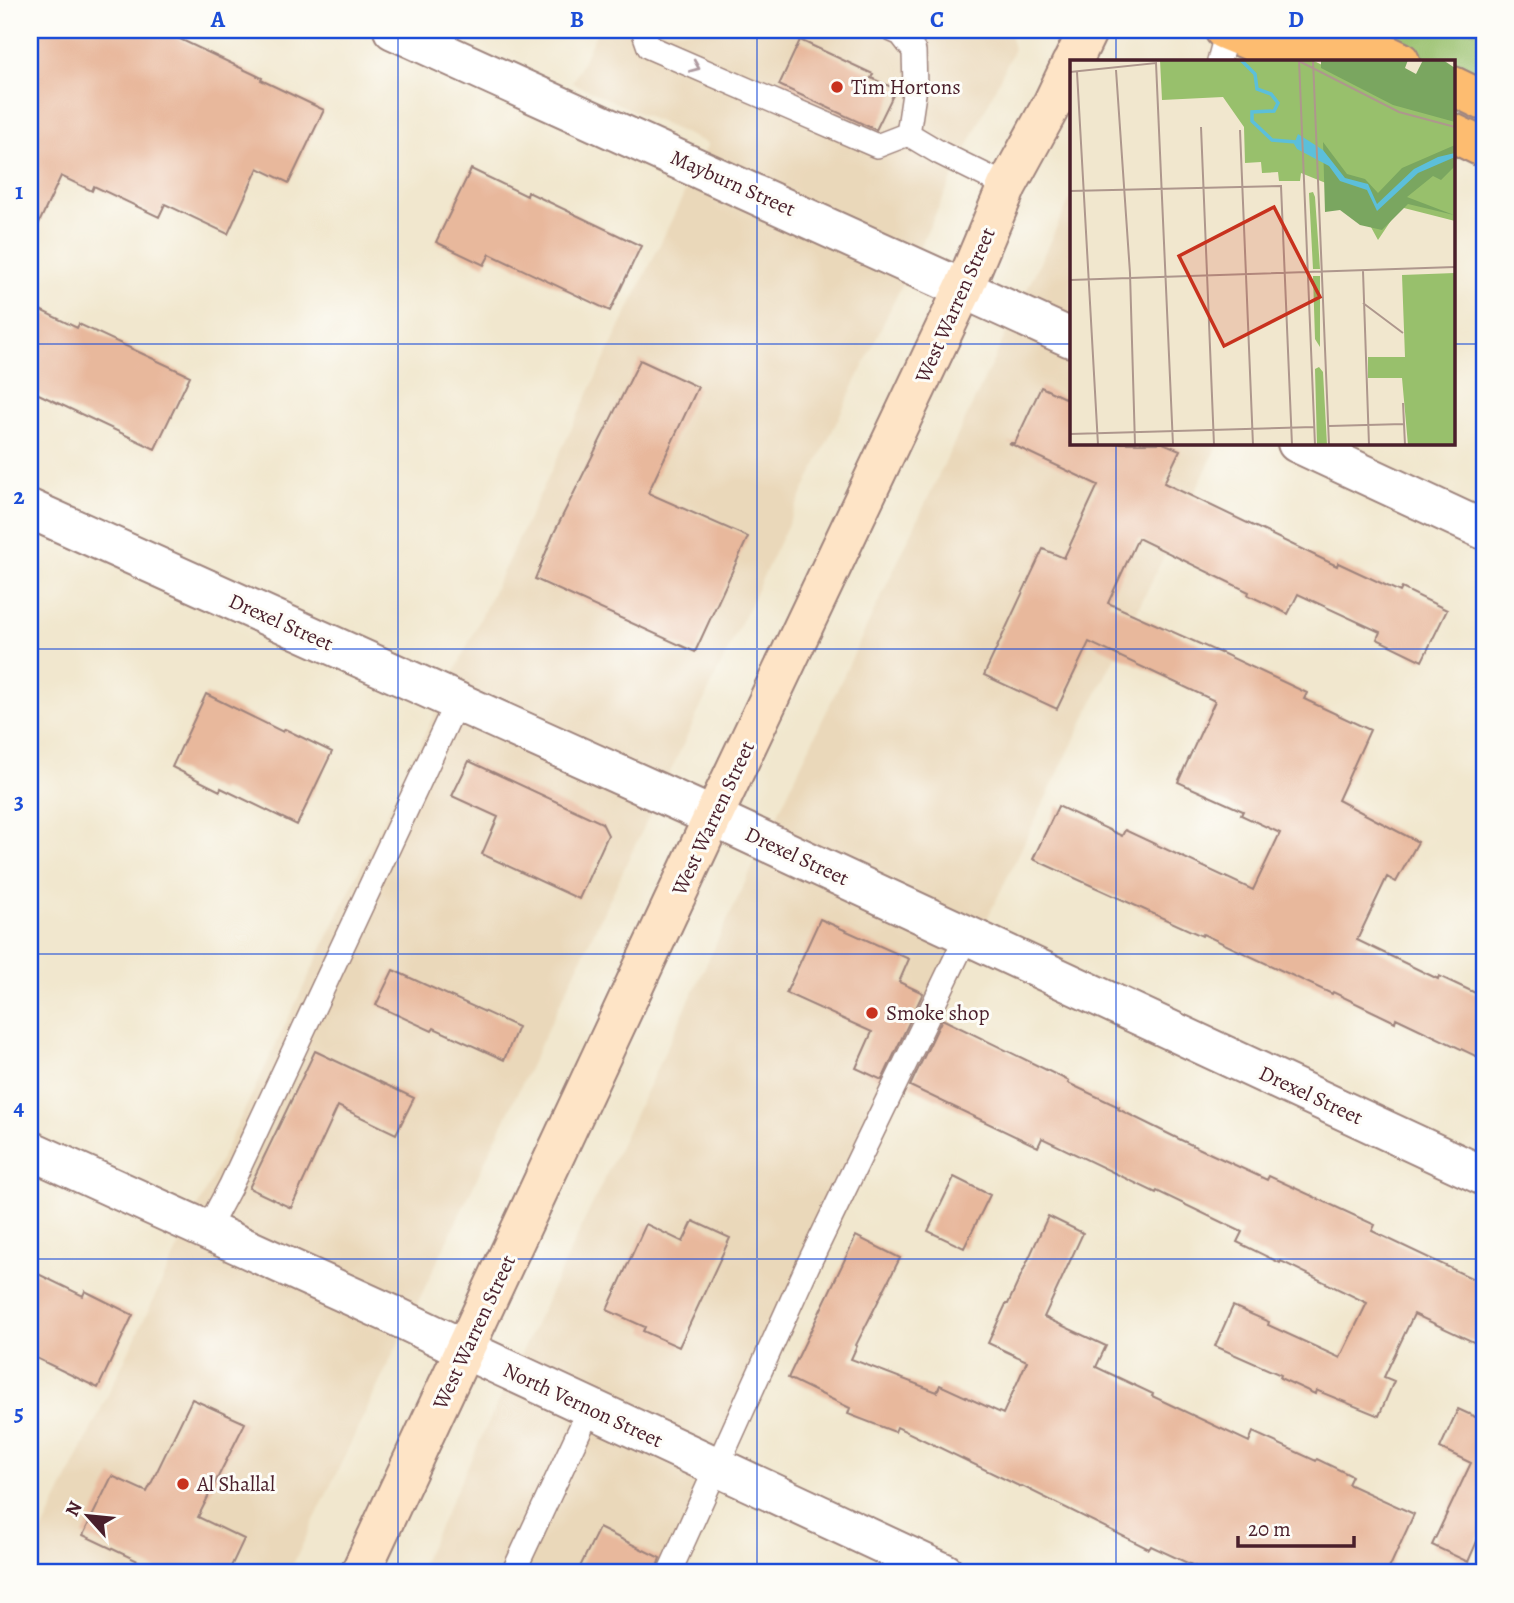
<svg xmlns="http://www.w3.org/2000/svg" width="1514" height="1603" viewBox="0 0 1514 1603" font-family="Alegreya,serif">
<rect width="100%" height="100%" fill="#fdfcf7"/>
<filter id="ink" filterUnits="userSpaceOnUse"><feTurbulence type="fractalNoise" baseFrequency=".0143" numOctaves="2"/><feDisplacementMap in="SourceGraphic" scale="14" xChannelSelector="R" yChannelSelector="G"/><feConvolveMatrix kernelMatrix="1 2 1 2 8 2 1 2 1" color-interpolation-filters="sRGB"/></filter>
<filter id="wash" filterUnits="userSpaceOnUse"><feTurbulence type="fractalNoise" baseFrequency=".00686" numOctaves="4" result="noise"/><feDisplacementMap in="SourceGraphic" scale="28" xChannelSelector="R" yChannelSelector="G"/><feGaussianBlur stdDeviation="1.57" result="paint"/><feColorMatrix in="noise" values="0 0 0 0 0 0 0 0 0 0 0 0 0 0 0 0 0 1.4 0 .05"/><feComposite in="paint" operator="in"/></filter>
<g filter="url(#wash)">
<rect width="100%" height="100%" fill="#f1e7ce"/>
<!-- built -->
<path fill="#ead8ba" d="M598 30H1009L1014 49 289 1573H30V1557L708 144 572 83Z
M1071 197V443H1219L668 1573H417Z"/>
<!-- green -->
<path fill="#98c06c" stroke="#71704c" stroke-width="2" d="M1361 30H1484V87L1453 72V61H1429Z"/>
<g id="blocks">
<!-- building -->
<path fill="#e8b89c" d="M30 30H161L262 78 261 80 324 110 289 183 258 168 228 234 165 204 159 217 94 186 92 191 61 176 30 242Z
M800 40 873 74 871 78 896 89 876 130 779 85Z
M471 169 527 196 528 192 641 246 610 311 490 254 484 265 436 242Z
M30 305 77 328 79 324 190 376 155 449 30 390Z
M640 360 698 387 648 493 748 537 695 652 535 579 553 535Z
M1041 387 1071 401V443H1163L1180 450 1164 483 1337 566 1338 563 1400 592 1402 588 1447 610 1422 661 1377 639 1380 632 1298 594 1288 614 1248 595 1249 592 1138 538 1108 603 1220 653V652L1307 693 1304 699 1370 730 1338 800 1418 842 1396 882 1387 877 1357 940 1438 979 1439 976 1484 997V1060L1396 1018 1395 1022 1333 992 1332 994 1203 934 1202 936 1033 859 1058 806 1122 836 1125 830 1253 890 1280 833 1241 815 1243 811 1178 782 1215 701 1089 642 1057 709 984 675 1043 549 1064 558 1098 485 1009 443H1015Z
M206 694 283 732 285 729 332 752 297 825 221 788 220 791 172 767Z
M469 761 602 823 608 835 579 899 482 854 498 817 452 796Z
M820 919 909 959 899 982 923 993 882 1080 856 1068 872 1032 786 993Z
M393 970 518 1027 504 1060 434 1028 432 1031 376 1005Z
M942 1019 1069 1081 1068 1083 1119 1107 1118 1109 1181 1140 1267 1180 1269 1176 1375 1225 1372 1231 1484 1284V1347L1414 1314 1384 1377 1394 1381 1379 1416 1316 1390 1315 1394 1280 1378 1281 1375 1215 1346 1233 1306 1269 1322 1268 1325 1340 1358 1367 1303 1281 1261 1280 1263 1237 1242 1242 1232 1157 1191 1156 1193 1042 1138 1038 1147 910 1086Z
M315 1051 414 1098 396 1134 338 1106 291 1208 249 1188Z
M954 1177 990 1195 964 1248 928 1231Z
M1048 1216 1083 1233 1044 1317 1106 1346 1096 1367 1153 1394 1152 1396 1249 1442 1253 1432 1316 1461 1317 1459 1352 1476 1348 1484 1414 1514 1387 1573H1209L1151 1546 1149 1549 1022 1486 1021 1487 897 1427 895 1432 848 1414 850 1408 788 1378 856 1236 900 1258 856 1345 857 1346 851 1359 937 1392 940 1385 1003 1414 1027 1361 988 1343 1006 1304H1008Z
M693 1221 730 1238 679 1347 643 1331 645 1327 607 1310 646 1224 683 1242Z
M30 1270 83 1296 85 1291 133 1315 98 1388 30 1355Z
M192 1399 245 1423 198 1517 244 1539 228 1573H163L83 1535 112 1476 147 1492Z
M1458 1409 1484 1421V1525L1468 1562 1432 1545 1471 1463 1440 1448Z
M599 1528 660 1558 655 1573H577Z"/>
</g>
</g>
<g filter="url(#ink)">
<use href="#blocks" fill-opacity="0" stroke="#9e837c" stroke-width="2"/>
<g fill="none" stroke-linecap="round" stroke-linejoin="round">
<!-- service casing -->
<g stroke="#9e837c" stroke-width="26">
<path id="service" d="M643 30 649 47 877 146 908 134
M892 30 901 34 914 51 915 87 908 134 940 153 1007 186
M1219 61 1227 31
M207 1230 230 1187 457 701
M513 1573 590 1408
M669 1573 808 1265 967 935"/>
</g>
<!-- minor casing -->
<g stroke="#9e837c" stroke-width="42">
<path id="minor" d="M393 30 1071 338
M1297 443 1484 530
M30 509 713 817 1484 1176
M30 1150 391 1314 466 1350 945 1573"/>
</g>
<!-- secondary casing -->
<g stroke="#9e837c" stroke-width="42">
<path id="secondary" d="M1073 61 1088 30
M360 1573 713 817 964 288 1007 186 1053 102 1071 64"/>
</g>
<!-- primary casing -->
<g stroke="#9e837c" stroke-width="42">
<path id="primary" d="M1224 30 1299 61
M1281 53 1373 48 1400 61
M1453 86 1484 101
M1453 133 1484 148"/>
</g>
<!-- service -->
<use href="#service" stroke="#fff" stroke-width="23"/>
<!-- minor -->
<use href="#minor" stroke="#fff" stroke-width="38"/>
<!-- secondary -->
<use href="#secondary" stroke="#fee4c6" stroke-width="38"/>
<!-- primary -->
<use href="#primary" stroke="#fdbc70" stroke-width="38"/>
</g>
<!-- one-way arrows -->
<defs><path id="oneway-chevron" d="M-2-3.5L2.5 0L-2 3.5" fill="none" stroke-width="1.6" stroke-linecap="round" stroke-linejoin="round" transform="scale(1.75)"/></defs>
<use stroke="#ae9aa0" href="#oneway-chevron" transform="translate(695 67) rotate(23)"/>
</g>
<!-- grid -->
<path fill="none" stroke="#1d4ed8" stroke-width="2" stroke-opacity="0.55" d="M398 30V1573M757 30V1573M1116 30V61M30 344H1071M1453 344H1484M1116 443V1573M30 649H1484M30 954H1484M30 1259H1484"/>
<!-- markers -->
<g fill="#c8321e" stroke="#fdfcf7" stroke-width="2.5">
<circle cx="837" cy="87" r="7"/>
<circle cx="872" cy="1013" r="7"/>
<circle cx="183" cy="1484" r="7"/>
</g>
<g text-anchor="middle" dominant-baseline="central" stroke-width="6" stroke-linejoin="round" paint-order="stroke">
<!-- poi labels -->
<g font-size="21" fill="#4a1f2b" stroke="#fdfcf7" text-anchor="start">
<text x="851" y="87">Tim Hortons</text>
<text x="886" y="1013">Smoke shop</text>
<text x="197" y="1484">Al Shallal</text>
</g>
<!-- street labels -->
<g font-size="21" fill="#4a1f2b" stroke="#fdfcf7">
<text transform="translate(733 183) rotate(24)">Mayburn Street</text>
<text transform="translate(955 305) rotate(-66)">West Warren Street</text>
<text transform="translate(281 622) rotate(24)">Drexel Street</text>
<text transform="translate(713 818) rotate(-65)">West Warren Street</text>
<text transform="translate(797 856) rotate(25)">Drexel Street</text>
<text transform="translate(1311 1095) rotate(25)">Drexel Street</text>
<text transform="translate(474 1332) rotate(-65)">West Warren Street</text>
<text transform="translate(583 1405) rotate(25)">North Vernon Street</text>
</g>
</g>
<!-- overview -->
<g transform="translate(1070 60)">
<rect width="385" height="385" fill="#f1e7ce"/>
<path d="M90 0H242L321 39 385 56V161L330 147 308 180 283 134 231 113 230 121H209L208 112 192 113 191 102 175 103 174 67 153 37 92 40ZM243 132 245 137 250 209H243L239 133ZM385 213V385H338L332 318H298V297H335L332 215ZM243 216H250V287L245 279ZM249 307 253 312 257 385H247L245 309Z" fill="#98c06c"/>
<path d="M251 0H338L335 8 346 14 353 0H373L385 8V62L323 45 251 8ZM253 82 277 114 295 119 308 133 332 108 385 85V106L371 120 363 116 337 137 384 155 338 144 312 170 290 165 270 150 255 152Z" fill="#7aa660"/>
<path d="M228 74 253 90 275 118 298 124 307 144 344 109 368 97 385 93V97L348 113 307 151 297 130 270 121 259 106 227 89 224 84Z" fill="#5cbfda"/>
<path fill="none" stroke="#5cbfda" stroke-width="3.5" d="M171 0 185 14 187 29 201 34 208 43 204 51 182 52V61L202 80 226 82"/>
<path fill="none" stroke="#ae978d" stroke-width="2" d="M227 0 329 52 385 67M229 0 245 385M243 0 259 385M46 10 60 213 65 385M0 12 86 3 103 385M7 12 28 385M131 67 144 385M170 70 183 385M0 131 211 126 222 385M293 211 299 385M0 220 385 207M293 243 333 273M333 343 335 385M259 366 334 364M0 374 244 367"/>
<path fill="#c8321e" fill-opacity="0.15" stroke="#c8321e" stroke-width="3.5" d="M204 147 250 237 154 286 109 196Z"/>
<rect width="385" height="385" fill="none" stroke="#4a1f2b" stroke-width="3.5"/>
</g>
<!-- margin -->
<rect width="1514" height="1603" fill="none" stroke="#fdfcf7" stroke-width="77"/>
<!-- north arrow -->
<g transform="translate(88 1516) rotate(297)" stroke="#fdfcf7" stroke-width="5" paint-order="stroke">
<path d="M0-5L12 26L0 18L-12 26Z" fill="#4a1f2b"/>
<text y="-10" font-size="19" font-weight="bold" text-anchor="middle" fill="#4a1f2b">N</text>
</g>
<!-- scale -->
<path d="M1238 1536v10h116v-10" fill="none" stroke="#4a1f2b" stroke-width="3.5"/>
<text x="1248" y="1536" font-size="21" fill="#4a1f2b" stroke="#fdfcf7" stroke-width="5" paint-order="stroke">20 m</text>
<rect x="38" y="38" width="1438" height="1526" fill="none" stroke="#1d4ed8" stroke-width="2.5"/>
<g font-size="23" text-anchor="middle" font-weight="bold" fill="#1d4ed8">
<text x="218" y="27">A</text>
<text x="577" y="27">B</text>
<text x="937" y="27">C</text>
<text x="1296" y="27">D</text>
<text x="19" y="199">1</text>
<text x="19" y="504">2</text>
<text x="19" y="809">3</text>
<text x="19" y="1115">4</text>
<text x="19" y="1420">5</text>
</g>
</svg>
